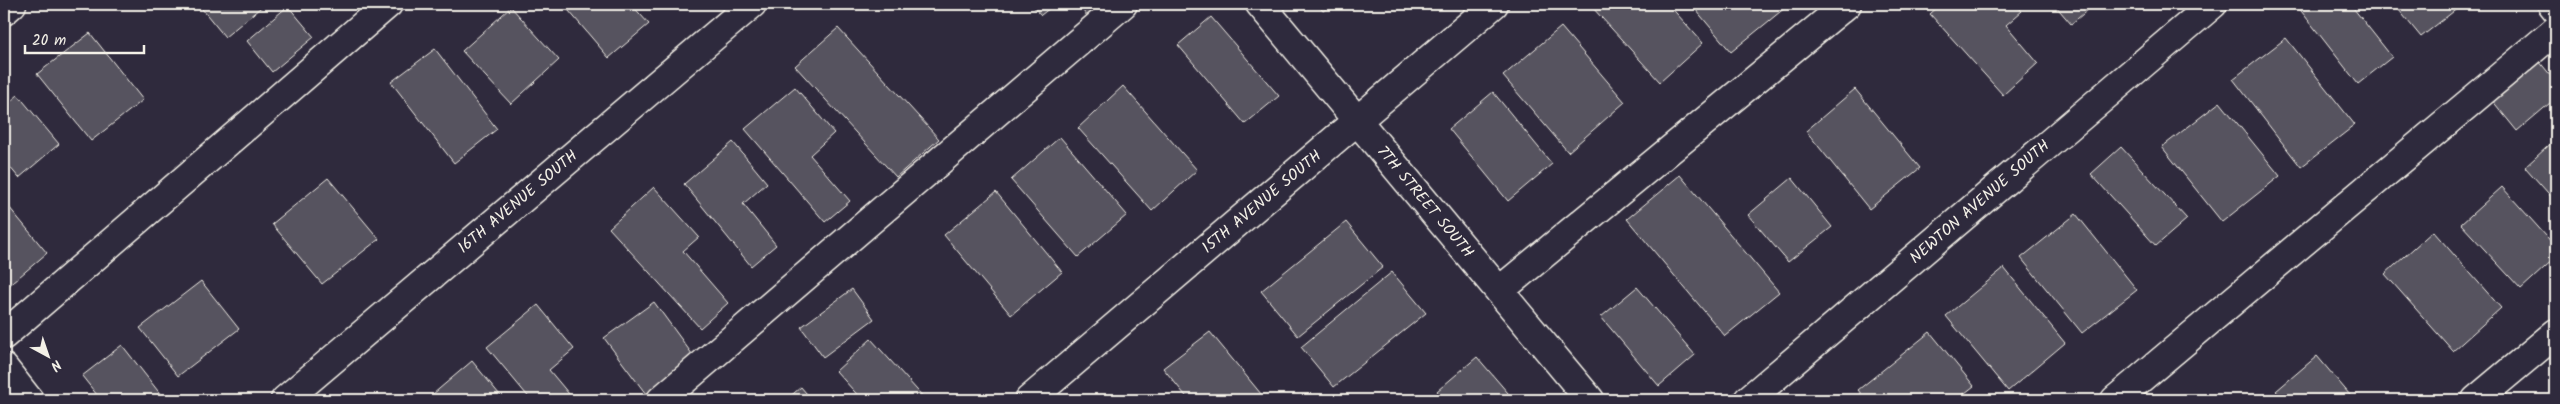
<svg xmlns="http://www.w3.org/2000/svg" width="2560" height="404" viewBox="0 0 2560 404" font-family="Kalam,sans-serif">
<rect width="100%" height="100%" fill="#2f2a3d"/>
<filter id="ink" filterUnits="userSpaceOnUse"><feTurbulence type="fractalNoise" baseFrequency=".02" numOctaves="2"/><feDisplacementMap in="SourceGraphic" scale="10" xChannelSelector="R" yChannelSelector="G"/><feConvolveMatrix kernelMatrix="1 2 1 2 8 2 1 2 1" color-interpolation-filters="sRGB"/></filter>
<g filter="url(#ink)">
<!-- building -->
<path fill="#56525f" stroke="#f4f1e8" d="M198 4H265L225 37Z
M563 4H631L649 24 609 58Z
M1031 4H1055L1041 15Z
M1077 4H1104L1088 17Z
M1317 4H1333L1323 11Z
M1596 4H1668L1703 43 1660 82 1592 7Z
M1691 4H1783L1786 7 1731 52Z
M1941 4H2015L2022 11 2006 25 2038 63 2003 95 1930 14Z
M2054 4H2095L2071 24Z
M2302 4H2350L2392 57 2358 84 2298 7Z
M2394 4H2463L2421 37Z
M288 6 314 37 272 72 247 41Z
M511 7 559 60 511 104 462 51Z
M1211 17 1279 96 1245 124 1178 45Z
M1561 27 1625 102 1568 152 1503 76Z
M838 28 939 139 896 177 795 66Z
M90 33 143 100 91 141 37 74Z
M2286 38 2355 125 2301 167 2233 79Z
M435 49 497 129 454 163 391 82Z
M2534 55 2556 82V98L2517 131 2487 94Z
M1123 86 1197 170 1152 211 1078 128Z
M795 87 834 133 810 155 850 201 825 222 745 129Z
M1855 89 1920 168 1869 209 1806 131Z
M1493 92 1552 164 1508 201 1449 129Z
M18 95 59 144 19 178 4 160V107Z
M2220 102 2280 176 2222 222 2162 147Z
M1060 137 1127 215 1078 257 1011 180Z
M2556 139V202L2525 167Z
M733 142 767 183 743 204 776 245 751 266 684 184Z
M2121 147 2187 219 2156 246 2091 174Z
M1680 175 1779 292 1725 336 1627 219Z
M328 178 379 239 322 284 272 224Z
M1792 178 1832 227 1788 262 1748 215Z
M654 187 699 237 683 251 728 303 700 328 609 228Z
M2502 187 2556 247V257L2521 289 2461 224Z
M996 192 1062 272 1011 315 944 235Z
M4 201 47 253 5 289 4 287Z
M2076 214 2137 290 2082 333 2021 258Z
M1346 222 1383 267 1298 336 1261 291Z
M2433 231 2501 308 2453 351 2385 274Z
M2004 268 2065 343 2008 391 1946 316Z
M1392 272 1426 313 1334 387 1301 347Z
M201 281 239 329 178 376 140 328Z
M1637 287 1695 355 1659 386 1601 317Z
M852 289 874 319 823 357 801 327Z
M654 302 695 358 646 394 604 338Z
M538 305 574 349 549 370 574 400H531L487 347Z
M1210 332 1266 400H1189L1163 368Z
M1930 332 1974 386 1956 400H1866L1858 390Z
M871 339 926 400H862L836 371Z
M122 345 165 400H101L82 376Z
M2317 356 2350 395 2344 400H2285L2276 391Z
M1477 357 1514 400H1444L1437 391Z
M472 361 504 400H426Z
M801 387 812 400H786Z"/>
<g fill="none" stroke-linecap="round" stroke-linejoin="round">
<!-- minor casing -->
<g stroke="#f4f1e8" stroke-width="31">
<path id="minor" d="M1260 4 1590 400
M2552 4 2556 9
M4 11 12 4
M1499 291 1847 4
M4 335 388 4
M4 368 29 400
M285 400 752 4
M661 400 1123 4
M1029 400 1494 4
M1748 400 2213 4
M2115 400 2556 30
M2476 400 2556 333"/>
</g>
<!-- minor -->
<use href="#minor" stroke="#2f2a3d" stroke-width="28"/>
</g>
</g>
<g text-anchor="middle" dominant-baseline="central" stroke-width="5" stroke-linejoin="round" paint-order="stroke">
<!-- street labels -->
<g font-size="16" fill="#f4f1e8" stroke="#2f2a3d">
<text transform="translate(518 202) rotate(-40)">16TH AVENUE SOUTH</text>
<text transform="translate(1262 202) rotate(-40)">15TH AVENUE SOUTH</text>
<text transform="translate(1425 202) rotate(50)">7TH STREET SOUTH</text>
<text transform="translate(1980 202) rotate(-41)">NEWTON AVENUE SOUTH</text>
</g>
</g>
<!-- margin -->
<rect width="2560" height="404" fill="none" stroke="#2f2a3d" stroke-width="20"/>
<rect x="10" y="10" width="2540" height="384" fill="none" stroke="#f4f1e8" stroke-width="2" filter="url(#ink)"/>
<!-- north arrow -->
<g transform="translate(48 356) rotate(140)" stroke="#2f2a3d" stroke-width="4" paint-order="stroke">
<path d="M0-4L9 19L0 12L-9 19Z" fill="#f4f1e8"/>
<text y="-8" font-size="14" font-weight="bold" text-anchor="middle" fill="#f4f1e8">N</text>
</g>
<!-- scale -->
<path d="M25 45v8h119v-8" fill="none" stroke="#f4f1e8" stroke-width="2.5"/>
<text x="32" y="45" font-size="15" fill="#f4f1e8" stroke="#2f2a3d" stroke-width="4" paint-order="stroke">20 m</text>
</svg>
